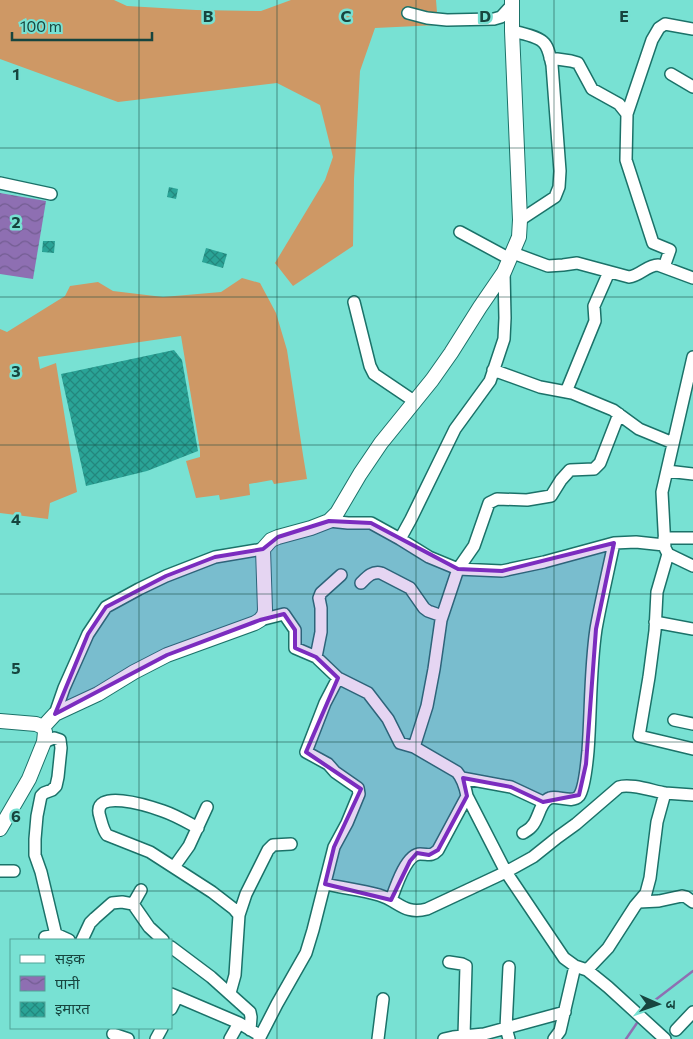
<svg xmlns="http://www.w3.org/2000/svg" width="693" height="1039" viewBox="0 0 693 1039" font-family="Commissioner,'Noto Sans Devanagari',sans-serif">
<defs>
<pattern id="water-waves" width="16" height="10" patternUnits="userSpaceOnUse" patternTransform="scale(1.25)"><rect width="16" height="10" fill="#8e6fb2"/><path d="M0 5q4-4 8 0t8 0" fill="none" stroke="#735d92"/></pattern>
<pattern id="building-cross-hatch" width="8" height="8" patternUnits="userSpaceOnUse" patternTransform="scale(1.25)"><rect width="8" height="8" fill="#2aa497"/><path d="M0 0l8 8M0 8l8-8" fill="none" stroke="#23877d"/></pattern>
</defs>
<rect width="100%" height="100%" fill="#78e1d3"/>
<!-- grass -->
<path fill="#ce9865" d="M0 0H114L127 6 196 10 261 11 291 0H436L438 25 375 28 360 71 354 179 353 246 293 286 275 263 325 180 333 157 320 105 277 83 118 102 0 59Z
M242 278 260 283 276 313 287 350 303 455 307 479 274 484 272 480 249 484 250 495 220 500 219 495 196 498 186 461 200 457V450L181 336 38 357 40 369 56 363 77 492 50 503 48 519 0 513V329L7 332 65 296 70 286 98 282 113 291 163 297 221 292Z"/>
<!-- water -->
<path fill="url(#water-waves)" d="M0 193 46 201 33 279 0 274Z"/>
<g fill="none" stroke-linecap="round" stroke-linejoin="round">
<!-- stream -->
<path stroke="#8e6fb2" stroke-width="2.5" d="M642 1015 650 1004 693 971
M626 1039 639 1020"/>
</g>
<!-- building -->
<path fill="url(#building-cross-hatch)" d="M169 187 178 189 176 199 167 197Z
M43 241H55L54 253 42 252Z
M206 248 227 254 223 268 202 262Z
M174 350 182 360 198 451 147 471 86 486 61 374Z"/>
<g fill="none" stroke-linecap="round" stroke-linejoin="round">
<!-- minor casing -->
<g stroke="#1b7269" stroke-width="14">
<path id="minor" d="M408 13 427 18 447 20 494 19 501 17 512 5
M512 31C521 33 537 36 543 42 549 47 550 58 552 65L560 171 559 187 555 197 520 220
M550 58 571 61 578 63 592 89 619 104 627 114
M671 74 693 87
M0 183 51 194
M460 232 510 259
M513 253 548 266 563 265 577 263 629 277C640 276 647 265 658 265L693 278
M664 267 670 250 653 243 626 160 627 114 652 40 659 28 665 24 693 29
M354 302 370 366 374 374 414 401
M693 357 662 492 665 548 668 554 693 566
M493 370 540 387 572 393 613 410 639 429 673 443
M566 392 595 321 594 306 609 272
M619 414 600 463 594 469 570 470 561 480 551 496 527 500 497 499 489 503 474 546 458 569 441 620 434 669 427 706 414 747 457 772C463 779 465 786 467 796L506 872 564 958 575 966 587 970 608 987 665 1039
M667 471 693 474
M329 521 348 523H371L400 539 429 557 458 569 502 571 544 562 614 543 636 542 664 545
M664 538H693
M400 539 411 519 455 429 490 381 504 339 505 318 504 272
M668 554 657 592 655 631 649 677 639 736 693 749
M361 583C367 577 372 571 381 573L410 588 424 608 428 611 442 616
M260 620 284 614 295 630V648L316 657 338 678
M655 622 693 629
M316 657 321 632V608L319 598 321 593 341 575
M55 714 64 688 88 634 106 607 139 589 166 576 215 557 263 549
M674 720 693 724
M44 742 54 738 60 740 61 748 58 777 56 786 52 790 44 793 41 796 37 816 35 839V855L41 872 56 935
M462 778 511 787 543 802
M198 828C187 822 175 815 163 811 149 806 90 787 100 817 102 824 103 830 107 835L150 852 212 892 234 909 239 915 235 975 230 993
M523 833C526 831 530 829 532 826 539 819 540 801 550 798 558 795 572 804 579 796 585 788 587 761 588 751 591 711 590 670 596 629 601 601 608 572 614 543
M174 867 189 846 207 807
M0 871H14
M325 884C343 888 362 890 379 895 399 901 404 915 427 909L506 872 533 857 558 837 576 824 619 787C630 783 653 791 665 793
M391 900C395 889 406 854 420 854 429 854 431 857 438 850L467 796
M639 902 659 901 682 896 686 897 693 902
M133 904 149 927 163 940
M239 915 246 894 268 850 273 845 291 844
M45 937 58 935 69 940
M82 940 90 923 95 918 112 903 122 902 133 904 141 890
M171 947 211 977 250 1012 251 1017 250 1030
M449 962 462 964 466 966 464 1036
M587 970 608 948 635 906 646 893 650 878 657 822 665 793 693 795
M171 994 239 1023 256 1033
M171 1009 177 997
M676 1030 693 1012
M113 1034 128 1039
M156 1039 162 1028
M230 1039 239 1023
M259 1039 277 1004 306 953 313 930 334 847 347 823 359 794 358 788 335 772 328 764 306 752 325 703 338 678 368 693 388 719 400 743 414 747
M378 1039 383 999
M444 1039 453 1037 484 1034 565 1012
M509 1039 506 1028 509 967
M554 1039 560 1031 575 966"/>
</g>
<!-- major casing -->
<g stroke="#1b7269" stroke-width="16">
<path id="major" d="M0 721 36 724 43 727
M43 727 55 714 98 694 134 672 167 655 255 623 260 620 264 615 265 610 263 549 271 540 278 537 311 528 329 521 337 513 360 474 381 443 432 380 451 353 480 307 504 272 519 237 520 220 512 31V0
M0 829 29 779 44 742 45 732 43 727"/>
</g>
<!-- minor -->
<use href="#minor" stroke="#fff" stroke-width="11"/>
<!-- major -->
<use href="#major" stroke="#fff" stroke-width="14"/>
</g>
<!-- marked area -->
<path fill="#7b2cbf" fill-opacity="0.2" stroke="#7b2cbf" stroke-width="4" stroke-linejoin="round" d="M329 521 371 523 458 569 502 571 614 543 596 629 586 764 579 795 543 802 511 787 463 778 467 796 438 850 429 855 417 853 410 861 391 900 325 884 334 847 361 789 306 752 338 678 316 657 295 648V630L284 614 260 620 167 655 55 714 88 634 106 607 166 576 215 557 263 549 278 537Z"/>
<!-- grid -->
<path fill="none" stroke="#17453f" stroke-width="1" stroke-opacity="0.55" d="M139 0V940M277 0V1039M416 0V1039M554 0V1039M0 148H693M0 297H693M0 445H693M0 594H693M0 742H693M0 891H693M139 1028V1039"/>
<g font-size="16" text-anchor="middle" font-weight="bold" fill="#17453f" stroke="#78e1d3" stroke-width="5" stroke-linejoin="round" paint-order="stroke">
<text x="208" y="22">B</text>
<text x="346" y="22">C</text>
<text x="485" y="22">D</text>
<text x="624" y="22">E</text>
<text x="16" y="80">1</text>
<text x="16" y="228">2</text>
<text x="16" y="377">3</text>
<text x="16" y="525">4</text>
<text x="16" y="674">5</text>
<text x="16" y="822">6</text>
</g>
<!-- legend -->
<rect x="10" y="939" width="162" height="90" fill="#78e1d3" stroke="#51a398"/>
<rect x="20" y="955" width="25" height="8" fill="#ffffff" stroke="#51a398"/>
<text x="55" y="964" font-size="15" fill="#17453f">सड़क</text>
<rect x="20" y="976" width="25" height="15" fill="url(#water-waves)" stroke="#51a398"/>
<text x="55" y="989" font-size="15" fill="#17453f">पानी</text>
<rect x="20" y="1002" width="25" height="15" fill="url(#building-cross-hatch)" stroke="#51a398"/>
<text x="55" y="1014" font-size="15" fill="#17453f">इमारत</text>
<!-- north arrow -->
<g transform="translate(658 1004) rotate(92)" stroke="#78e1d3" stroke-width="4" paint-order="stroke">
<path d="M0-4L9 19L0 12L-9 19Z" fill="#17453f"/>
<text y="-8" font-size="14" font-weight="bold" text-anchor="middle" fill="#17453f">उ</text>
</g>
<!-- scale -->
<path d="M12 32v8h140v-8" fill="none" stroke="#17453f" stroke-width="2.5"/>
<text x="20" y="32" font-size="15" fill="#17453f" stroke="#78e1d3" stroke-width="4" paint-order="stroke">100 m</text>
</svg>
